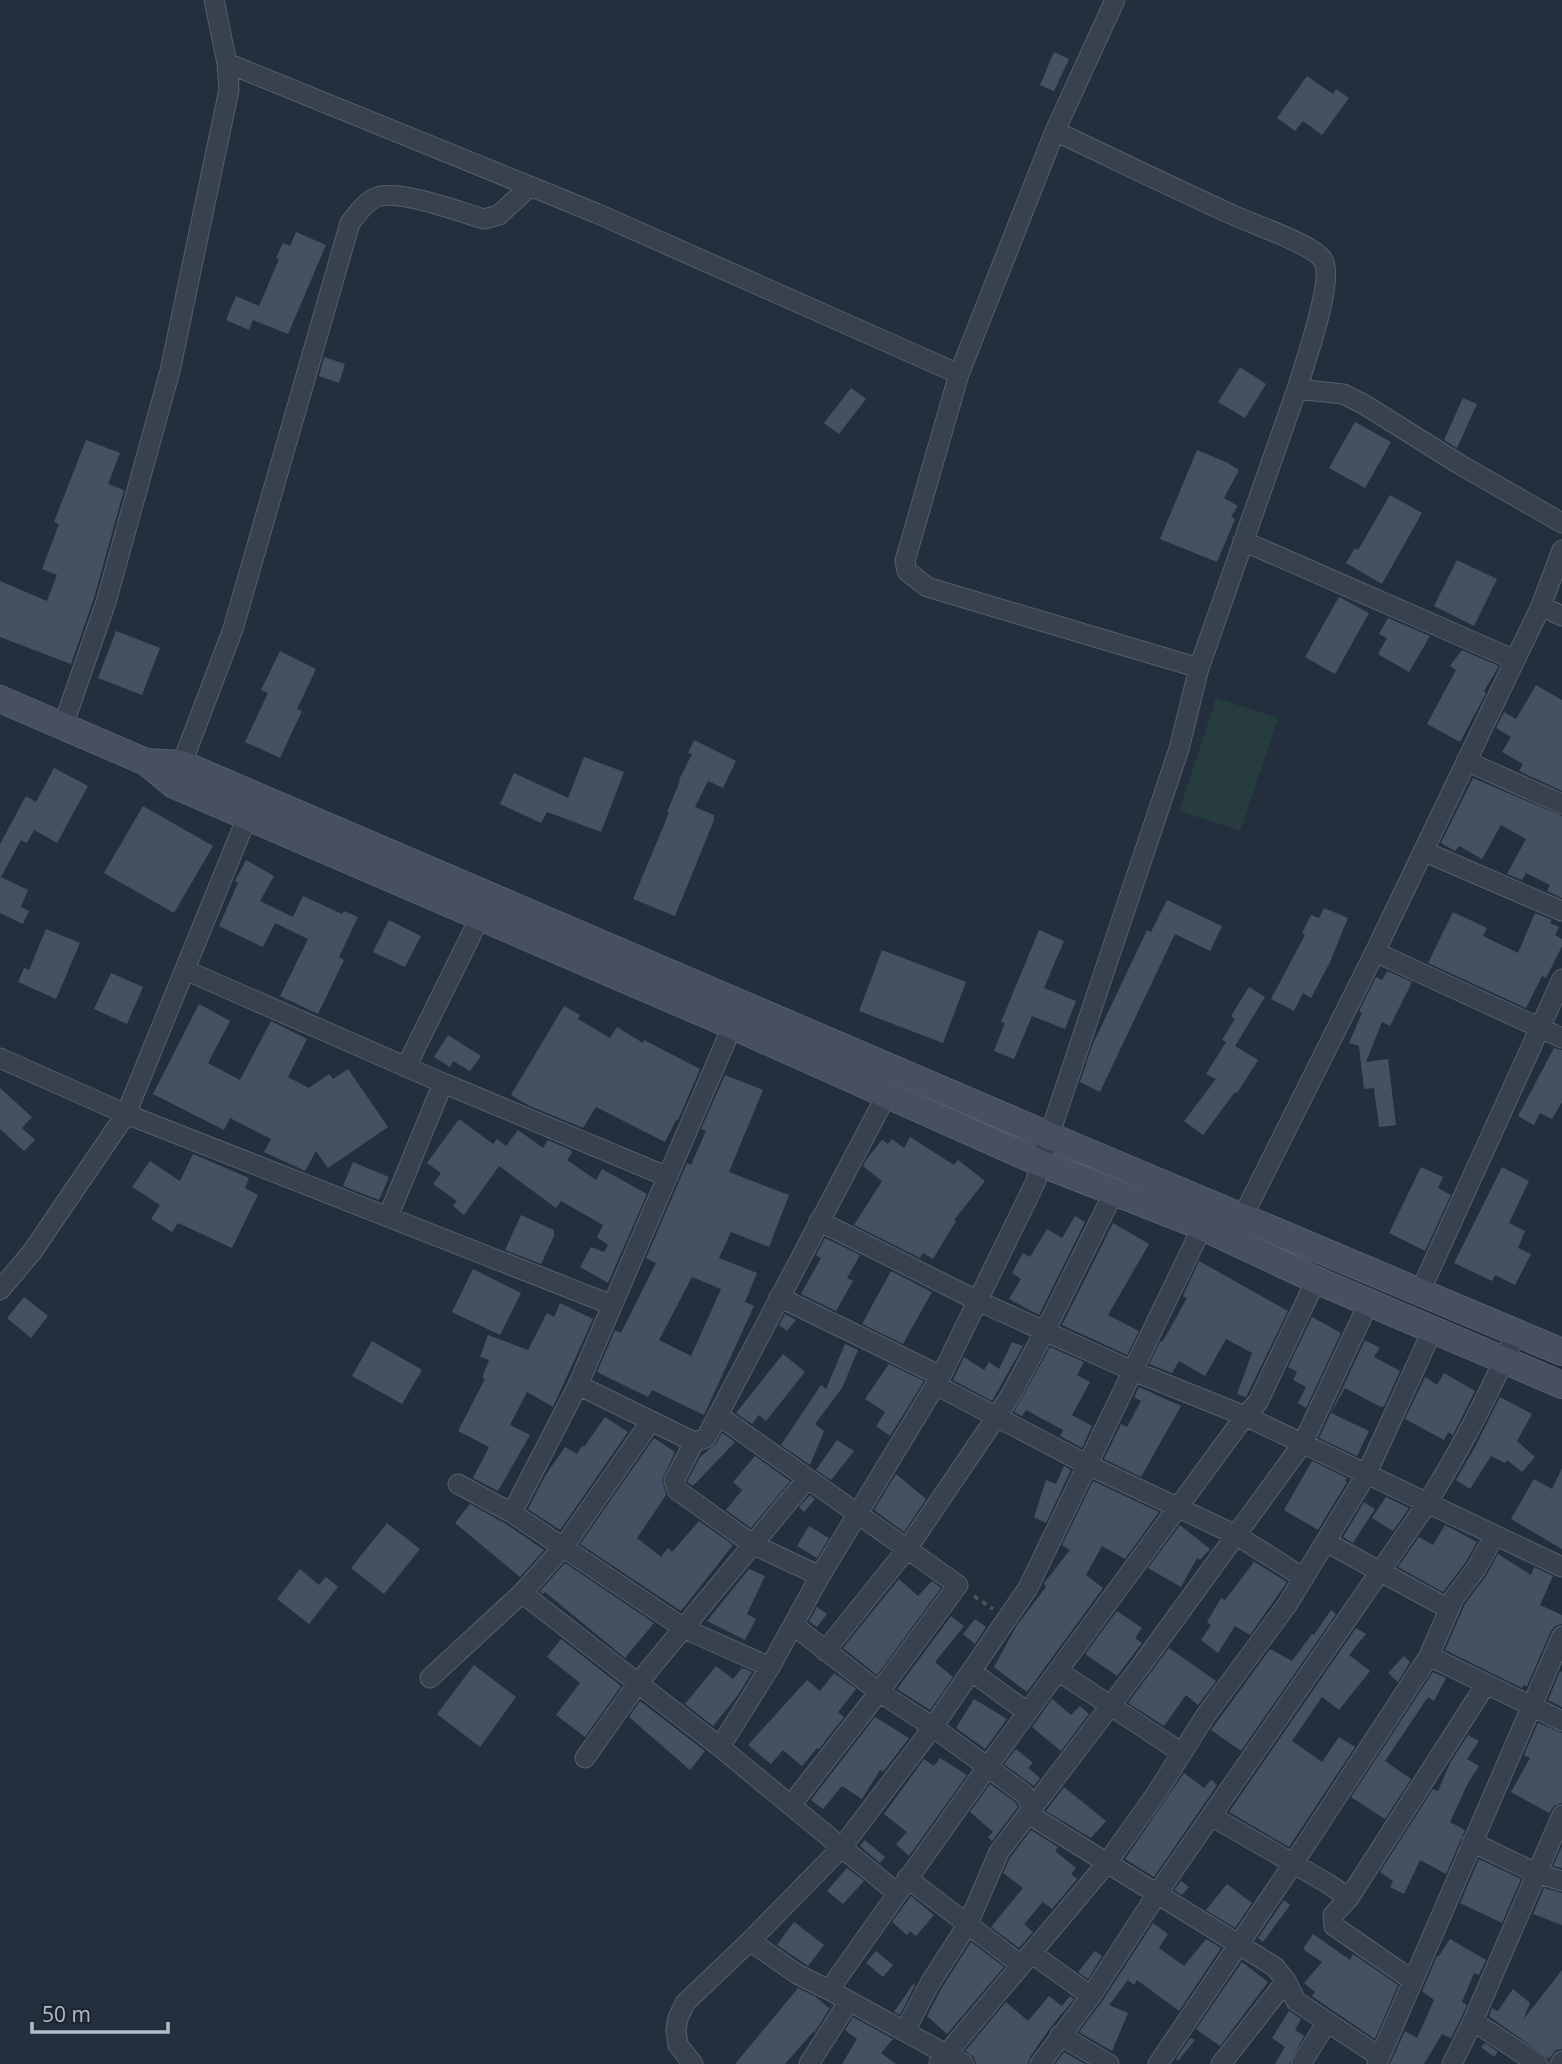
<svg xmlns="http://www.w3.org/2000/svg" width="1562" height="2064" viewBox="0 0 1562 2064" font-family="'Open Sans',sans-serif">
<rect width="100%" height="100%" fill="#242f3e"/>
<!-- green -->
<path fill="#263c3f" d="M1216 698 1278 718 1240 831 1179 811Z"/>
<!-- building -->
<path fill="#455162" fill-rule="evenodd" d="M1054 52 1069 59 1054 91 1040 85Z
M1307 76 1333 94 1336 89 1349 98 1322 135 1303 121 1295 131 1277 118Z
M296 232 326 245 288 334 253 320 249 330 226 320 236 296 259 306 279 259 276 258 283 243 290 246Z
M324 357 345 364 339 383 319 376Z
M1240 367 1266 384 1245 418 1218 402Z
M851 388 866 399 839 434 824 423Z
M1463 398 1477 404 1457 448 1444 440Z
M1355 422 1391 442 1365 488 1329 468Z
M86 440 120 453 108 484 124 490 94 598 71 664 0 637V581L47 601 57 575 42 569 59 524 54 522Z
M1197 450 1228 463 1239 470 1224 498 1238 506 1231 517 1235 519 1217 562 1160 539Z
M1390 495 1422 513 1382 584 1346 563 1355 548 1358 550Z
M1457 560 1497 579 1474 626 1434 606Z
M1339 597 1369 613 1335 674 1305 657Z
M1388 618 1430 636 1409 672 1378 654 1387 638 1379 634Z
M116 631 160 648 142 695 98 678Z
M1462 650 1499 666 1484 691 1486 693 1460 742 1427 724 1456 670 1450 666Z
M280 651 316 669 297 709 302 711 280 758 245 742 268 693 261 690Z
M1536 685 1562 700V791L1519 771 1523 764 1502 752 1511 737 1496 728 1504 712 1516 719Z
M694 740 736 761 723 788 708 781 695 807 714 815V820L675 916 633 899 669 813 667 812 680 781 679 780 692 754 688 753Z
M584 757 624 772 601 832 547 812 541 823 500 804 514 773 568 798Z
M54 768 88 786 57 843 34 830 27 843 21 840 1 877 28 890 21 907 29 911 23 924 0 913V844L26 796 36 802Z
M1473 778 1562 816V898L1547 891 1550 885 1526 873 1522 880 1507 874 1526 839 1501 825 1482 859 1459 846 1455 851 1441 843Z
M143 806 213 846 174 913 104 873Z
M246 860 274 876 260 901 293 917 303 896 342 914 344 911 358 917 339 957 344 960 318 1014 280 996 308 939 275 923 263 947 219 926 238 883 235 881Z
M1167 900 1222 926 1210 951 1175 934 1100 1092 1080 1082 1092 1046 1147 930 1151 932Z
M1324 908 1348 918 1330 962 1311 998 1303 993 1294 1011 1271 999 1305 935 1302 933 1311 915 1319 918Z
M1453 912 1487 928 1483 936 1518 953 1535 913 1552 920 1550 923 1559 927 1555 935 1562 939V946L1546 978 1542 976 1526 1008 1428 963Z
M389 920 421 936 405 967 373 952Z
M46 929 80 943 56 999 18 982 24 968 29 970Z
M1039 930 1064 941 1044 988 1076 1001 1065 1029 1032 1016 1014 1059 994 1051 1005 1023 1001 1022Z
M882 950 966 982 943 1043 859 1011Z
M1387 971 1412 982 1390 1026 1382 1022 1366 1062 1388 1059 1396 1125 1379 1127 1374 1088 1364 1089 1359 1046 1349 1043 1362 1013 1359 1011 1376 977 1382 980Z
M111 973 143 987 127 1024 94 1009Z
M1249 987 1265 997 1235 1046 1258 1060 1237 1093 1235 1092 1203 1135 1184 1121 1216 1079 1206 1074 1226 1042 1222 1040 1235 1019 1231 1016Z
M199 1004 230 1021 208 1063 240 1080 271 1021 307 1039 288 1077 309 1088 329 1074 333 1079 348 1069 388 1127 328 1168 316 1151 305 1171 264 1152 271 1139 230 1118 224 1130 153 1094Z
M564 1006 580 1015 578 1019 610 1038 617 1027 643 1043 644 1040 700 1069 678 1120H676L665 1142 596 1107 583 1128 530 1106 511 1095Z
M448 1035 481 1056 470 1071 453 1061 450 1067 434 1057Z
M1554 1048 1562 1050V1102L1552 1119 1540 1113 1534 1125 1518 1116Z
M725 1075 763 1090 729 1172 789 1195 769 1247 731 1232 719 1258 757 1273 745 1302 754 1306 704 1415 652 1390 648 1397 597 1372 615 1330 621 1333 656 1263 646 1258 687 1163 691 1165 706 1131 701 1129ZM692 1277 721 1289 691 1356 659 1340Z
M0 1088 32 1117 22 1128 35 1140 24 1151 0 1129Z
M459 1119 493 1144 497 1139 506 1146 518 1130 543 1148 548 1140 571 1150 572 1153 567 1160 596 1180 602 1169 647 1194 608 1283 580 1267 591 1247 604 1252 608 1245 597 1237 603 1225 561 1201 556 1208 499 1166 464 1215 453 1206 457 1201 433 1184 441 1173 427 1163Z
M910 1137 954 1165 958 1160 985 1181 954 1220 956 1221 933 1259 923 1253 920 1258 854 1225 882 1181 863 1166 866 1160 882 1140 888 1144 892 1139 904 1148Z
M193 1154 249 1178 245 1188 258 1195 232 1248 178 1223 172 1232 151 1219 160 1205 132 1187 150 1161 180 1181Z
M353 1162 389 1177 379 1200 343 1186Z
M1421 1167 1443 1177 1438 1188 1451 1195 1425 1251 1389 1233Z
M1502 1167 1529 1181 1509 1223 1525 1231 1518 1248 1531 1254 1515 1285 1495 1275 1492 1281 1454 1263Z
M521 1215 554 1230V1236L541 1264 505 1250Z
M1075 1216 1085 1222 1039 1315 1009 1299 1021 1279 1012 1273 1023 1253 1030 1257 1047 1229 1062 1238Z
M1113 1223 1149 1244 1108 1315 1139 1331 1127 1355 1062 1325Z
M825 1238 860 1255 847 1278 853 1281 836 1311 801 1294 821 1258 816 1255Z
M1199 1261 1288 1311 1246 1397 1237 1394 1252 1353 1226 1339 1205 1376 1179 1361 1172 1373 1149 1364 1160 1342 1163 1341 1187 1298 1183 1296Z
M473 1269 521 1293 500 1335 452 1312Z
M891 1271 932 1292 903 1344 862 1324Z
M24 1297 48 1316 31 1338 7 1318Z
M560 1303 593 1319 553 1407 527 1392 510 1425 530 1435 498 1491 473 1478 489 1447 458 1431 485 1379 482 1378 489 1360 480 1357 488 1335 528 1350 547 1313 554 1317Z
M785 1314 796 1320 787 1331 779 1325Z
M1312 1317 1341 1333 1306 1408 1298 1403 1306 1387 1293 1380 1297 1372 1288 1367Z
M1365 1340 1380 1348 1374 1357 1400 1371 1384 1406 1381 1407 1345 1388 1331 1413 1369 1431 1357 1456 1319 1438Z
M372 1341 422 1370 402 1404 352 1376Z
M1012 1342 1023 1346 992 1401 953 1380 964 1357 984 1370 989 1362 999 1369Z
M845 1344 858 1350 842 1388 815 1424 824 1431 810 1465 781 1445 821 1385 826 1389Z
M1050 1347 1084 1362 1077 1375 1090 1382 1072 1415 1092 1426 1082 1448 1060 1436 1063 1430 1026 1410 1022 1416 1014 1412Z
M783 1354 805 1372 766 1421 759 1415 752 1424 736 1413Z
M889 1364 924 1381 890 1436 876 1426 885 1412 865 1399Z
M1444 1373 1475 1391 1453 1435 1448 1432 1444 1440 1405 1419 1425 1377 1437 1385Z
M1139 1387 1181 1406 1141 1477 1104 1459 1121 1424 1127 1427 1141 1401 1134 1397Z
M1500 1397 1532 1414 1517 1441 1535 1457 1522 1472 1507 1460 1505 1463 1491 1456 1470 1489 1456 1480 1475 1447Z
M605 1417 628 1432 560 1530 528 1509 545 1476 565 1447 577 1454 582 1446 584 1447Z
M722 1433 735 1442 693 1486 687 1482 700 1457 716 1444Z
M654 1438 675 1452 662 1480 666 1495 637 1538 661 1557 668 1548 672 1552 699 1521 733 1545 681 1611 580 1544Z
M837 1440 854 1451 831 1480 816 1470Z
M755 1456 790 1481 751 1528 726 1510 742 1490 733 1482Z
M1312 1461 1347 1478 1345 1481 1347 1482 1318 1530 1284 1510Z
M1064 1466 1071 1470 1046 1523 1034 1517 1046 1480 1056 1484Z
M1562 1468V1549L1511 1519 1534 1479 1552 1489Z
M896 1474 926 1499 904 1532 874 1510Z
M1093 1481 1159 1512 1125 1559 1102 1546 1086 1575 1103 1588 1027 1692 994 1667 1017 1625 1046 1587 1044 1583 1070 1550 1062 1545Z
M810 1495 815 1499 804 1512 799 1507Z
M1386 1497 1409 1508 1393 1531 1372 1518Z
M1364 1502 1375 1509 1353 1543 1343 1537Z
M470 1504 506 1524 544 1550 520 1577 455 1523Z
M387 1523 420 1549 384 1594 351 1568Z
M1180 1525 1210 1549 1200 1560 1197 1558 1181 1587 1148 1568Z
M1445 1525 1477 1542 1466 1562 1443 1592 1398 1567 1419 1537 1433 1545Z
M809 1526 829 1538 817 1558 797 1546Z
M1498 1554 1531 1575 1534 1567 1553 1576 1540 1605 1562 1615V1624L1555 1626 1551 1631 1527 1686 1524 1685 1522 1688 1445 1650 1465 1604 1486 1576Z
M1248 1558 1287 1582 1250 1635 1235 1626 1218 1653 1201 1640 1211 1625 1207 1622 1221 1598 1225 1600 1254 1562Z
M565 1563 654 1623 625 1658 545 1592 543 1594 540 1591Z
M300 1569 319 1585 326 1577 338 1587 309 1624 277 1599Z
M749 1569 765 1576 747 1614 756 1619 745 1640 707 1621Z
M899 1579 918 1596 932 1581 941 1588 877 1675 843 1648Z
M817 1607 827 1614 817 1627 809 1621Z
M1331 1610 1336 1614 1241 1751 1211 1730 1270 1649 1292 1661 1312 1634 1314 1635Z
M1117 1611 1142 1628 1135 1638 1142 1643 1117 1676 1085 1654Z
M951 1616 964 1626 935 1662 953 1677 930 1710 897 1689Z
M975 1619 986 1627 975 1644 963 1634Z
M1356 1628 1366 1634 1349 1655 1370 1671 1339 1710 1322 1697 1292 1741 1322 1762 1339 1737 1355 1747 1289 1847 1229 1812Z
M561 1639 621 1686 585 1737 556 1715 580 1683 547 1657Z
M1169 1648 1216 1681 1198 1705 1186 1695 1164 1726 1128 1703Z
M1404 1656 1410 1662 1398 1682 1388 1673Z
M474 1665 516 1697 480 1747 437 1714Z
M716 1666 733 1679 742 1668 752 1672 738 1695 713 1726 685 1704Z
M1560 1671 1562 1672V1707L1548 1700Z
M1433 1672 1446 1678 1434 1701 1428 1697 1385 1761 1411 1779 1385 1819 1351 1797Z
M834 1673 856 1689 838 1712 844 1717 819 1749 817 1748 802 1766 783 1750 771 1764 748 1745 807 1680 820 1691Z
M974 1699 1007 1719 985 1749 956 1728Z
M1052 1699 1071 1715 1080 1706 1089 1714 1061 1751 1032 1727Z
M640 1701 705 1751 690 1770 629 1717Z
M875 1717 909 1738 883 1772 880 1770 862 1799 842 1786 823 1809 811 1800Z
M1538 1723 1562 1733V1803L1554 1806 1549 1813 1511 1792 1530 1758 1524 1755Z
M1468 1735 1479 1741 1467 1759 1479 1766 1468 1783 1450 1822 1465 1830 1446 1874 1420 1860 1404 1894 1390 1887 1393 1881 1380 1872 1433 1789 1438 1791 1450 1763Z
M1016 1749 1033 1763 1028 1768 1040 1778 1034 1786 1004 1764Z
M940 1758 967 1775 909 1856 896 1844 907 1832 884 1814 924 1759 934 1766Z
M1184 1773 1204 1788 1211 1780 1217 1785 1154 1877 1125 1859Z
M990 1784 1015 1802 1018 1807 992 1841 988 1837 993 1832 970 1812Z
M1064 1787 1106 1821 1091 1838 1046 1811Z
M1031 1830 1058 1847 1055 1851 1076 1868 1071 1874 1077 1879 1052 1909 1043 1902 1024 1924 1033 1932 1019 1948 991 1927 1023 1888 1003 1873 1010 1858Z
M865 1840 885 1857 880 1863 860 1846Z
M1562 1846V1868L1553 1866Z
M1479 1859 1521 1879 1502 1923 1460 1903Z
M847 1868 864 1881 843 1904 827 1891Z
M1181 1881 1189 1887 1182 1895 1174 1890Z
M1227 1884 1252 1903 1235 1928 1206 1910Z
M1544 1888 1562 1893V1925L1533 1914Z
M911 1896 934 1915 916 1936 910 1931 907 1935 892 1922Z
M1284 1900 1290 1905 1263 1942 1258 1938Z
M794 1922 824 1945 808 1966 777 1945Z
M1153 1923 1168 1934 1159 1948 1184 1966 1206 1939 1221 1948 1179 2011 1137 1980 1134 1985 1128 1980 1109 2005 1128 2013 1112 2051 1079 2032 1101 2003Z
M1313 1934 1350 1960 1353 1954 1398 1985 1375 2039 1316 1999 1312 1996 1315 1992 1304 1983 1322 1962 1303 1949Z
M1450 1939 1486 1960 1479 1975 1474 1973 1462 2002 1467 2005 1462 2016 1451 2038 1442 2034 1424 2064H1390L1405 2031 1417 2038 1434 2000 1422 1991 1437 1956H1439Z
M971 1942 1004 1967 947 2034 927 2016 941 1989Z
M876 1951 893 1965 883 1977 866 1963Z
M1095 1951 1102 1956 1088 1979 1078 1972Z
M1242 1962 1268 1982 1220 2046 1196 2029Z
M1562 1970V2049L1556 2050 1549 2059 1489 2016 1492 2008 1498 2011 1513 1989 1530 2003 1523 2020Z
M913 1984 915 1985 900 2015 894 2012Z
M798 1988 816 1997 829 2008 832 2005 814 2033 813 2032 785 2064H735Z
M1049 1996 1062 2006 1070 1996 1074 1999 1050 2028 1030 2057 1028 2064H976L974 2057 965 2051 1006 2002 1028 2021Z
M1289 2011 1301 2019 1295 2030 1304 2036 1289 2064H1275L1285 2047 1272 2038Z
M853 2017 893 2039 881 2053 896 2064H842L857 2039 845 2030Z
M1190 2038 1195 2040 1178 2061 1176 2059Z
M1485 2043 1498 2052 1494 2057 1481 2047Z
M1064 2052 1085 2064H1055Z"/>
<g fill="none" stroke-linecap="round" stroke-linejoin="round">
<!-- minor casing -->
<g stroke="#565f6c" stroke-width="21">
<path id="minor" d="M1115 0 1055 131 959 374 905 561 907 571 927 587 1199 668
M227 63 596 213 959 374
M1055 131C1114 159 1173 188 1233 215 1252 224 1313 244 1323 260 1335 280 1304 365 1297 389
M1243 541 1515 660
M1541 606 1562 616
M63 726 106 602 170 371 210 180 229 90 227 63 214 0
M1466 761 1562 804
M178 774 233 629 350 223C357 214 366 201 377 197 399 189 460 212 484 219L499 215 530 186
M247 817 126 1114 612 1305
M1423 851 1562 911
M1375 952 1562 1038
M185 970 443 1083
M737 1015 578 1385 512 1513 685 1629 770 1667
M0 1058 126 1114 32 1252 0 1290
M406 1067 480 917
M388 1217 443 1083 668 1177
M1242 1218 1375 952 1541 606 1562 550
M819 1221 978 1301 1133 1371 1245 1416 1562 1567
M1420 1292 1562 979
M779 1297 941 1376
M578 1385 694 1442 706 1438 887 1094
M936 1385 1088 1465 1236 1535 1304 1578
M718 1415 958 1585 879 1692 791 1805
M694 1442 674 1481 677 1490 752 1544 820 1576
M458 1484 512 1513
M1326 1542 1449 1609
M522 1593 720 1747
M793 1625 879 1692 933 1727 1023 1793C1033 1802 1028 1811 1038 1820L1275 1967 1286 1981 1296 2001 1380 2057
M825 1651 907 1549 1009 1398 1045 1331 1114 1192
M1429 1656 1562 1721
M1058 1671 1182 1753
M972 1672 1027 1712
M430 1678 522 1593 564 1546 651 1421
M585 1758 638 1683 807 1479
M1211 1816 1327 1883 1349 1898 1333 1915 1334 1926 1412 1980
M1472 1842 1536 1873 1562 1881
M907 1878 1021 1965
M897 1893 720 1747 770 1667 820 1576 941 1376 1036 1181 1040 1163 1179 749 1199 668 1297 389 1343 394 1365 405 1459 464 1562 523
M1349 1898 1486 1684
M750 1941 797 1974 829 1990
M1031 1953 1091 1996
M1473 2021 1538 2064
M905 2031 930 1983 968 1924 999 1852 1140 1667 1303 1443 1369 1302
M1060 2035 1109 2064
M939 2063 1107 1863 1156 1794 1206 1715 1287 1605 1366 1475 1433 1329
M693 2064 678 2045 676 2030 678 2018 685 2003 750 1941 842 1847 933 1727 1028 1588 1208 1215
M809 2064 849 2001
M964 2064 829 1990 988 1766 1245 1416 1258 1402 1316 1280
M1040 2064 1091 1996 1157 1894 1424 1508C1459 1453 1490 1392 1516 1333
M1158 2064 1293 1864 1429 1656 1454 1598 1476 1569 1495 1535
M1221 2064 1286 1981
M1301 2064 1327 2022
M1377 2064 1562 1636
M1452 2064 1473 2021 1562 1815
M1560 2064 1562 2061"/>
</g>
<!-- secondary casing -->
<g stroke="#565f6c" stroke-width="28">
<path id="secondary" d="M0 699 146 762 174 785 733 1026 1040 1163 1203 1227 1316 1280 1562 1385
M146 762 182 764 1050 1136 1562 1352"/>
</g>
<!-- path -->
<path stroke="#44595c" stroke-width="3.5" stroke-dasharray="5 5" stroke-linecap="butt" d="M974 1596 993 1609"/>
<!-- minor -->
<use href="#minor" stroke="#38414e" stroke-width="19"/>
<!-- secondary -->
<use href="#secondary" stroke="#465061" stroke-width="26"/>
</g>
<!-- scale -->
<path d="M32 2022v10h136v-10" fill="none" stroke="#b4bcc9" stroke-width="3.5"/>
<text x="42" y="2022" font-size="21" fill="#b4bcc9" stroke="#1d2633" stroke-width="5" paint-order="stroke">50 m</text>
</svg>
